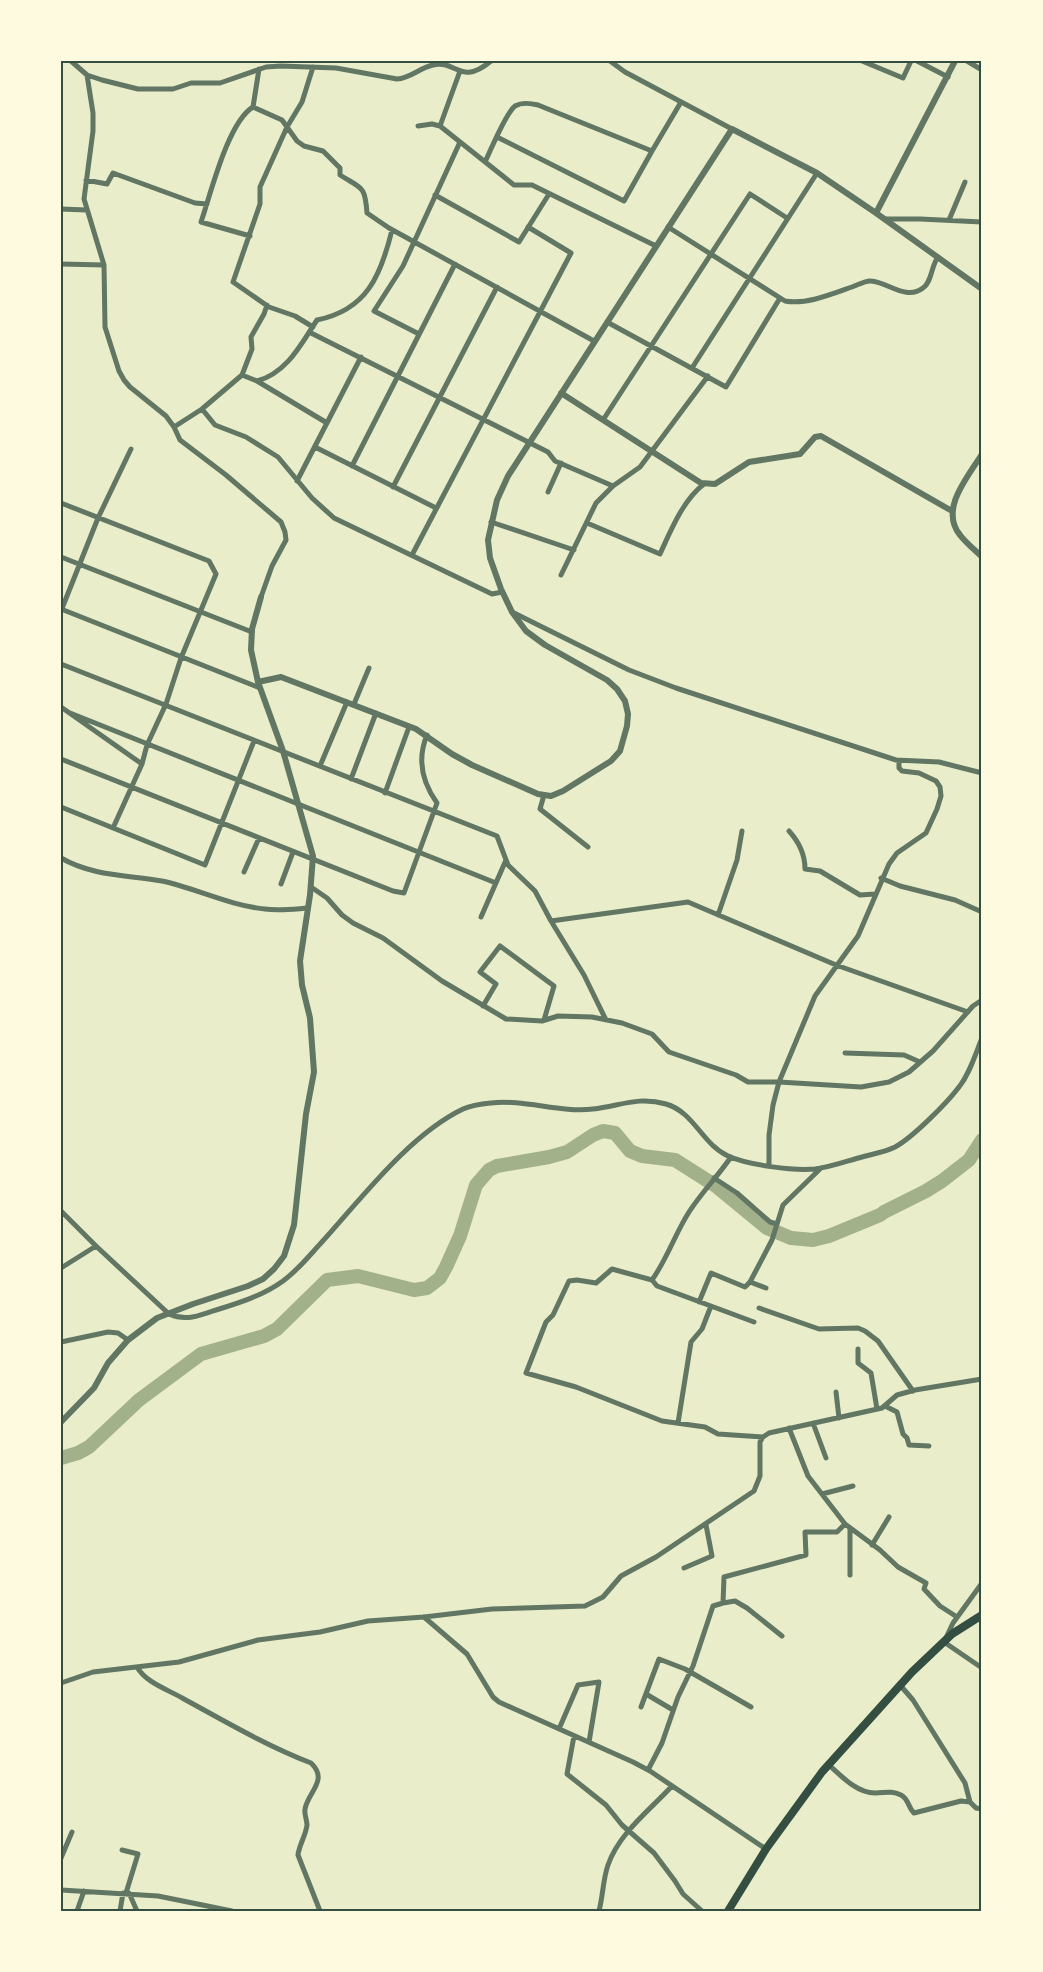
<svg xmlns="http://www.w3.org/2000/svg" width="1043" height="1972" viewBox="0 0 1043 1972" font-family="'Sofia Sans Condensed',sans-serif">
<rect width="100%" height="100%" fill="#e9edc9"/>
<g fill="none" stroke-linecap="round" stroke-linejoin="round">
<!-- river -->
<path stroke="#a3b18a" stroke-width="14" d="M61 1458 78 1453 89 1447 139 1400 201 1354 264 1336 277 1329 327 1280 358 1276 414 1290 427 1288 440 1278 446 1267 460 1236 476 1185 489 1170 497 1166 549 1157 567 1152 593 1135 603 1131 615 1133 630 1151 642 1156 675 1160 716 1186 767 1228 791 1238 813 1240 829 1236 880 1215 884 1212 926 1191 942 1181 969 1160 982 1140"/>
<!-- minor -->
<path stroke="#617663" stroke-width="5" d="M71 61 87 75 102 80 138 89H173L191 83H220L266 67 281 66 336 68 397 79C411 78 419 68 433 65 456 59 460 87 491 61
M610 61 625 72 732 129
M862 61 903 78 911 61
M917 61 948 77
M967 61 982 70
M460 71 440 126 514 185H532L656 246
M87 75 93 113V131L84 199 104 265 105 327 119 371 124 380 130 387 166 416 174 427 180 440 226 475 281 522 285 532 286 540 272 566 261 597
M253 107 282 120 297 141 304 146 323 151 340 168V175C362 189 365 185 367 213L389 228 594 341
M418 126 432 124 440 126
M497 137 624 201 652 151
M485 162C491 150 505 114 515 106 522 102 530 103 538 105L652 151 681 102
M86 180 107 184 113 173 195 203 207 204
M435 195 519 242 549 194
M61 209 86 210
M885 219H920L982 222
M949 220 965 182
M668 227 785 301C806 305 832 294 852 287 858 285 866 280 871 281 888 282 906 301 923 288 932 282 931 266 938 257
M250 236 201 222C211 193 228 122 253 107L259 69
M61 264 104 265
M607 322 726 387 780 298
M313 327 295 316 269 307 233 282 260 204V187L287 127 302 102 313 67
M309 332 548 452 555 461 613 486
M419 334 374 311 403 266 460 142
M692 368 817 173
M242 375 252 349 251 337 264 314 267 305
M257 381 327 423
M202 409 215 425 246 437 278 457 312 498 334 518 492 594 502 592
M603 420 750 194 787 218
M174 427 202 409 242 375 257 381C287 373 301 344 317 320 367 310 381 275 392 230
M315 447 436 508
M352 466 455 264
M297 481 361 357
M393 487 497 287
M548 492 561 463
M61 503 209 561 216 574 181 658 166 704 147 745 142 764 113 828
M491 522 574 550
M587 523 660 554C671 530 683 500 704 484
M412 555 571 253 528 227
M61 557 252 632
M561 575 596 503 613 486 640 467 708 376
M61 609 260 688
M61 611 98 518 131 449
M512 612 629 670 676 688 896 760 939 762 982 773
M61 664 497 836 508 865 535 891 551 921 584 975 606 1020
M354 704 369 668
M61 707 142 764
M70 713 496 883
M61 759 393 891 404 893 437 803C422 782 417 759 427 735
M320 766 347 702
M351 779 376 713
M385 793 409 727
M544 795 540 809 588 847
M61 807 205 865 254 741
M789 831C799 842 805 854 805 869L820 871 860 895 875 894
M61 858C92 876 127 875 162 881 195 888 231 906 265 909 279 911 294 909 308 908
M244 872 259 838
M881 878 900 886 955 900 982 912
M281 884 293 852
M311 887 327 898 342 915 353 923 383 938 442 981 506 1019 542 1021 558 1016 592 1017 622 1023 652 1034 669 1052 736 1075 748 1082H779L861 1087 889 1082 909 1072 933 1051 973 1006 982 1000
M718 915 737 860 742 831
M481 917 506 860
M551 921 688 902 836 965 968 1012
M483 1006 496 984 480 972 500 946 554 986 544 1020
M845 1053 904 1055 920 1062
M769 1165V1135L773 1105 779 1082 815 996 858 936 889 864 897 853 926 833 937 809 941 796 940 787 936 781 919 773 902 771 899 768V761
M714 1178 737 1193 770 1222 777 1224
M61 1211 96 1246 169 1314C187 1322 199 1315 216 1310 239 1303 264 1295 283 1281 298 1270 309 1256 321 1243 361 1199 409 1135 463 1109 472 1105 481 1104 491 1103 524 1099 560 1113 593 1109 620 1106 638 1096 666 1104 694 1112 702 1144 728 1156 748 1165 793 1171 815 1169 831 1167 847 1161 862 1157 873 1154 885 1152 895 1147 912 1138 947 1103 959 1087 970 1073 975 1055 982 1038
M61 1268 96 1246
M652 1280C667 1259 675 1234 689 1212 702 1192 718 1176 731 1157
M750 1282 766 1288
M699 1302 711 1273 745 1287 750 1282 772 1240 783 1205 821 1168
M759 1308 819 1329 858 1328 865 1331 878 1341 913 1391
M754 1322 657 1286 652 1280 612 1269 596 1283 577 1280 569 1281 553 1315 546 1322 526 1373 576 1387 662 1421 705 1427 718 1434 763 1437
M61 1342 108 1332 118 1333 128 1340
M858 1349V1363L871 1373 877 1409
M836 1392 839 1418
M885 1406 897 1412 903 1434 907 1438 909 1445 929 1446
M678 1423 691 1342 702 1329 711 1306
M813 1423 826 1458
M789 1428 808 1476 845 1524 880 1550 898 1567 926 1583 924 1589 940 1606 957 1617
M822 1494 853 1486
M850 1528V1575
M872 1545 889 1517
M684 1568 712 1556 706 1525
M982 1583 953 1623 944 1642 982 1668
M723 1603 735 1601 747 1608 782 1636
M424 1617 467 1654 493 1697 499 1702 633 1762 650 1771 766 1849
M137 1667C146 1683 169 1690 184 1699 226 1722 267 1746 311 1763 329 1780 308 1792 305 1809 304 1814 307 1820 307 1825 306 1835 299 1845 298 1855L320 1911
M61 1683 93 1672 179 1662 258 1640 320 1632 368 1621 424 1617 492 1609 585 1606 603 1597 621 1576 656 1557 754 1491 760 1476V1442L763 1437 769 1433 882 1408 897 1395 915 1390 982 1379
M900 1685 913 1700 965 1783 970 1802
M646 1694 673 1710
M641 1707 659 1659 685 1669 751 1707
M559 1729 578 1685 599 1682 589 1742
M574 1736 567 1774 606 1805 622 1825 654 1853 675 1881 683 1894 702 1911
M829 1765C841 1776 857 1793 875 1793 885 1793 891 1790 901 1795 909 1799 908 1808 914 1813L961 1801 970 1802 976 1808 982 1809
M648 1770 662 1743 678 1697 693 1666 713 1606 723 1603 724 1577 806 1555 805 1532H837L845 1524
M122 1850 138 1854 126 1893
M61 1858 72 1832
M61 1890 158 1896 232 1911
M129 1893 137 1911
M77 1911 84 1891
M120 1911 123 1893
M599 1911C603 1896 603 1879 608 1865 619 1833 650 1810 672 1786"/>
<!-- tertiary -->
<path stroke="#617663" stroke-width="6" d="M876 213 955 61
M561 393 701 483 715 484 749 462 800 454 815 437 821 436 952 511
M982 454C968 477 939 509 960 535 966 543 975 550 982 557
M258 682 281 677 416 729 452 754 472 765 538 794 551 796 563 791 611 761 620 751 627 726 628 714 625 701 617 689 607 680 545 645 526 631 512 612 501 589 490 558 488 540 497 500 508 476 732 129 817 173 876 213 982 289
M61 1422 94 1388 108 1363 128 1340 157 1318 193 1304 248 1286 263 1279 274 1269 284 1256 294 1225 306 1114 314 1072 310 1018 302 985 300 961 310 895 313 856 283 751 258 682 251 650 252 629 261 597"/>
<!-- primary -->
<path stroke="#344e41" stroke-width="8" d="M728 1911 766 1849 822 1772 912 1672 952 1634 982 1615"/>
</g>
<!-- border -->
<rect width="1043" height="1972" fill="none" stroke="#fefae0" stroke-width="125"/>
<rect x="62" y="62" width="918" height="1848" fill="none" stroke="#344e41" stroke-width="2"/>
</svg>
